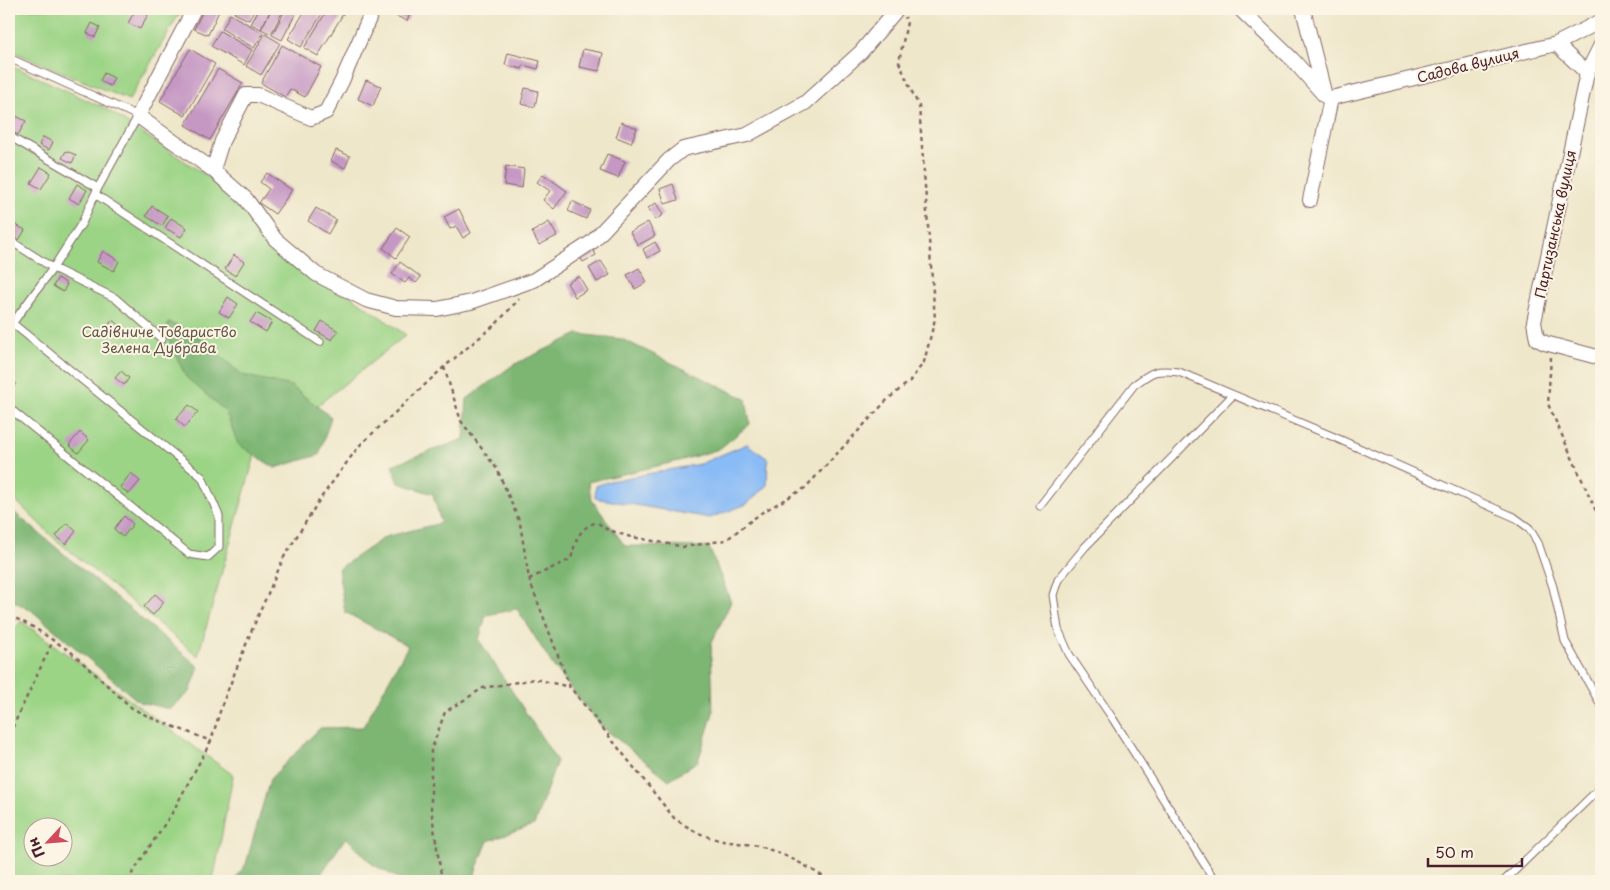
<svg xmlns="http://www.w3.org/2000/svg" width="1610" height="890" viewBox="0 0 1610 890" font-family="'Playpen Sans',sans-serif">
<rect width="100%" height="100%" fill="#fcf5e5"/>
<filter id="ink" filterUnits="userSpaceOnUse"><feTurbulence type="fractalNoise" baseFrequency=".02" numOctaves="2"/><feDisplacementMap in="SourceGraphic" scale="10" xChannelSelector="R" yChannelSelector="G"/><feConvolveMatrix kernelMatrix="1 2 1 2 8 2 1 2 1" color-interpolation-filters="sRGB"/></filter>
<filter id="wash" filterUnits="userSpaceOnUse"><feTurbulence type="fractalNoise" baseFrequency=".0096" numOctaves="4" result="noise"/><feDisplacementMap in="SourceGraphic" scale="20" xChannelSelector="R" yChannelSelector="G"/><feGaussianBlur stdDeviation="1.12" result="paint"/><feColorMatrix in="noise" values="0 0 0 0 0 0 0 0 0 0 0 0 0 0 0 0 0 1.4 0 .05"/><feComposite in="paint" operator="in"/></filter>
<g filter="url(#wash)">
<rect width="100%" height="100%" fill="#eee7ca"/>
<!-- green -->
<path fill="#9cd486" stroke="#737a58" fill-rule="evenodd" d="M9 9H182L129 100 9 50Z
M9 64 106 109 213 180 271 240 406 335 255 455 198 656 55 539 9 494Z
M21 621 233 775 213 881H9V637ZM32 828H62V858H32Z"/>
<!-- forest -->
<path fill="#7db673" stroke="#646a4f" d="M169 322 199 337 242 375 291 386 331 417 319 455 275 468 238 444 226 412 186 377 166 334Z
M578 334 622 339 746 399 750 424 719 449 679 461 588 482 592 500 625 546 709 547 731 602 711 644 713 713 698 761 669 780 601 726 554 667 517 609 486 615 479 640 557 761 534 825 488 841 476 870 474 881H403L372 864 346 837 321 874 312 881H234L246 864 270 779 320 728 363 727 408 646 345 612 338 569 385 537 441 523 433 494 399 483 392 465 464 439 467 399 513 365Z
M9 508 199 667 190 692 170 709 139 702 31 610 9 599Z"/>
<!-- water -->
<path fill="#89bbf6" stroke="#6a6d90" d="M747 444 768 459 767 485 747 504 710 518 595 498 596 486 610 481 700 464Z"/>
<g id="blocks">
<!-- building -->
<path fill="#c598c4" d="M136 9H151L140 29 128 23Z
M204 9H220L208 35 194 29Z
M237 9H255L249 20 234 13Z
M259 9H271L261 29 251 24Z
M272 9H284L271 34 261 29Z
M286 9H298L282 40 272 35Z
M306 9H325L301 47 288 39Z
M328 9H346L318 56 304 48Z
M397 9H412L407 21 394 15Z
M230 14 263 33 254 48 222 29Z
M92 23 100 27 95 37 87 33Z
M220 31 252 50 244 65 211 46Z
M265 34 280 43 261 75 246 66Z
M282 45 321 67 305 97 290 89 285 97 261 83Z
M190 49 215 64 185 116 160 101Z
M583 49 603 53 599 71 579 67Z
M508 53 540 61 538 69 523 65 522 69 505 65Z
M218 69 243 83 210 140 185 125Z
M104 73 114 78 110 86 100 81Z
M366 80 381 86 373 106 358 99Z
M525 88 538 91 535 107 521 104Z
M16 116 26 121 18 135 9 130Z
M621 122 637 128 631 143 616 137Z
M43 137 53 142 49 150 39 145Z
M336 150 350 156 345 168 331 161Z
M66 151 76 155 72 163 62 158Z
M607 154 625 161 618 178 600 171Z
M506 166 524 169 522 188 504 185Z
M41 167 51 173 41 189 31 183Z
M267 173 292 190 275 214 259 203 269 189 260 182Z
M543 174 567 191 554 209 543 200 550 191 537 182Z
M77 184 87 190 79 204 69 198Z
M673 184 678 200 665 204 660 189Z
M572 201 590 210 586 219 568 211Z
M656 203 663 215 655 220 648 208Z
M152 206 168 216 162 226 146 216Z
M316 208 336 220 328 234 308 221Z
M459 209 471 233 463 238 456 226 450 229 444 217Z
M171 218 187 228 181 237 165 228Z
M9 221 25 230 19 240 9 235Z
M549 222 557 236 539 245 532 232Z
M648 222 655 236 638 245 630 232Z
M397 228 410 237 396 258 383 248Z
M655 242 660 251 647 258 643 249Z
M591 246 596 255 583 262 578 254Z
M103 251 119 261 114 271 97 262Z
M234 255 244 262 235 276 225 269Z
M601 261 610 275 597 282 589 268Z
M400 262 421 277 416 283 409 278 405 283 392 274Z
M639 268 647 282 635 289 627 275Z
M579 276 587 290 575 297 567 283Z
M58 278 67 284 63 292 53 286Z
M228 297 238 304 229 318 219 312Z
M256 313 272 322 266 332 250 322Z
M112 320 121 326 117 334 107 328Z
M322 321 338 331 332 340 316 331Z
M121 371 129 378 124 385 115 378Z
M9 378 16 383 9 394Z
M189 405 198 412 185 427 176 419Z
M80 432 89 440 78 453 69 445Z
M131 473 140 481 129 494 120 487Z
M124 516 133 524 123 537 114 529Z
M67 523 76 531 66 544 56 536Z
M155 594 164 602 153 615 144 607Z"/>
</g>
</g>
<g filter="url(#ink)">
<use href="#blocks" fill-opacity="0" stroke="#836563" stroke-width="1"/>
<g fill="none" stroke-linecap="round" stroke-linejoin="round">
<!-- lane casing -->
<g stroke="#836563" stroke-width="9">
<path id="lane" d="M9 58 138 116 98 188
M9 136 98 188 95 194 320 342
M9 240 53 268 115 298 162 339
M9 328 53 268 82 223 95 194
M9 408 189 554 208 557 219 547V516L202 477 12 323
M1040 506 1134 385C1153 371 1155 369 1179 372L1334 437 1514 517 1529 528 1538 543 1553 587 1565 641 1601 705
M1215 881 1113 719 1069 654 1058 629 1053 595 1058 580 1085 547 1232 396
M1504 881 1601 787"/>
</g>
<!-- street casing -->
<g stroke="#836563" stroke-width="16">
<path id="street" d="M194 9 138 116 213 170 246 199 275 239 316 274 366 300 396 308 437 309 471 302 534 280 592 242 669 160 683 149 747 135 805 103 861 52 897 9
M1240 9 1292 59 1325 96
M1303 9 1324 92
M1556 44 1587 73
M1601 45 1587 73 1534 322 1537 339 1545 343 1601 358
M1331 98 1556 44 1601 21
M213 170 222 141 246 95H258L311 118 326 112 342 81 373 9
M1310 200 1331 98"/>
</g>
<!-- path -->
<path stroke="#836563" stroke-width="2.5" stroke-dasharray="4 4" stroke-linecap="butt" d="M1551 357 1548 404 1601 522
M444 367 461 421 497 469 520 523 529 579 570 687 674 818C688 828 702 836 719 840 735 844 752 843 768 849 789 856 811 868 829 881
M529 579 571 559C576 541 577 529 597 522L606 529 627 536 684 547 726 540 761 513 805 488 888 399 910 381 924 362 935 319 919 106 911 90 899 62 907 22 905 17
M9 615 33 627 71 652 133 709 154 719 211 741
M9 735 53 641
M127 881 172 813 211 741 222 705 251 632 284 557 320 499 359 446 444 367 497 323 519 299
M442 881 431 808V751L445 712 483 688 535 679 570 687"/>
<!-- lane -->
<use href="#lane" stroke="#fff" stroke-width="7"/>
<!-- street -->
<use href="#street" stroke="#fff" stroke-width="14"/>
</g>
</g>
<g text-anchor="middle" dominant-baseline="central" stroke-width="4" stroke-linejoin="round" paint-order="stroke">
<!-- street labels -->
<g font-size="14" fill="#4a1f2b" stroke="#fcf5e5">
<text transform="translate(1468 65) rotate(-14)">Садова вулиця</text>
<text transform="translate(1555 224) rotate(-78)">Партизанська вулиця</text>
</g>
<!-- park labels -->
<g font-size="14" fill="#635546" stroke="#fcf5e5">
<text x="159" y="331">Садівниче Товариство<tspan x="159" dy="16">Зелена Дубрава</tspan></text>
</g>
</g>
<!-- margin -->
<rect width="1610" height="890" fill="none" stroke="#fcf5e5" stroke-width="30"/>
<!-- north arrow -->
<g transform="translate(48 842) rotate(244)"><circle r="24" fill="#fcf5e5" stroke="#b59f9b"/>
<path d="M0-4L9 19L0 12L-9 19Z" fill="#d1495b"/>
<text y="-8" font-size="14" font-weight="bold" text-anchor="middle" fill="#4a1f2b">Пн</text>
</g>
<!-- scale -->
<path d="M1428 858v8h94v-8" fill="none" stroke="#4a1f2b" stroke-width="2.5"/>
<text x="1435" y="858" font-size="15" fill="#4a1f2b" stroke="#fcf5e5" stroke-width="4" paint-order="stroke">50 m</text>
</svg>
